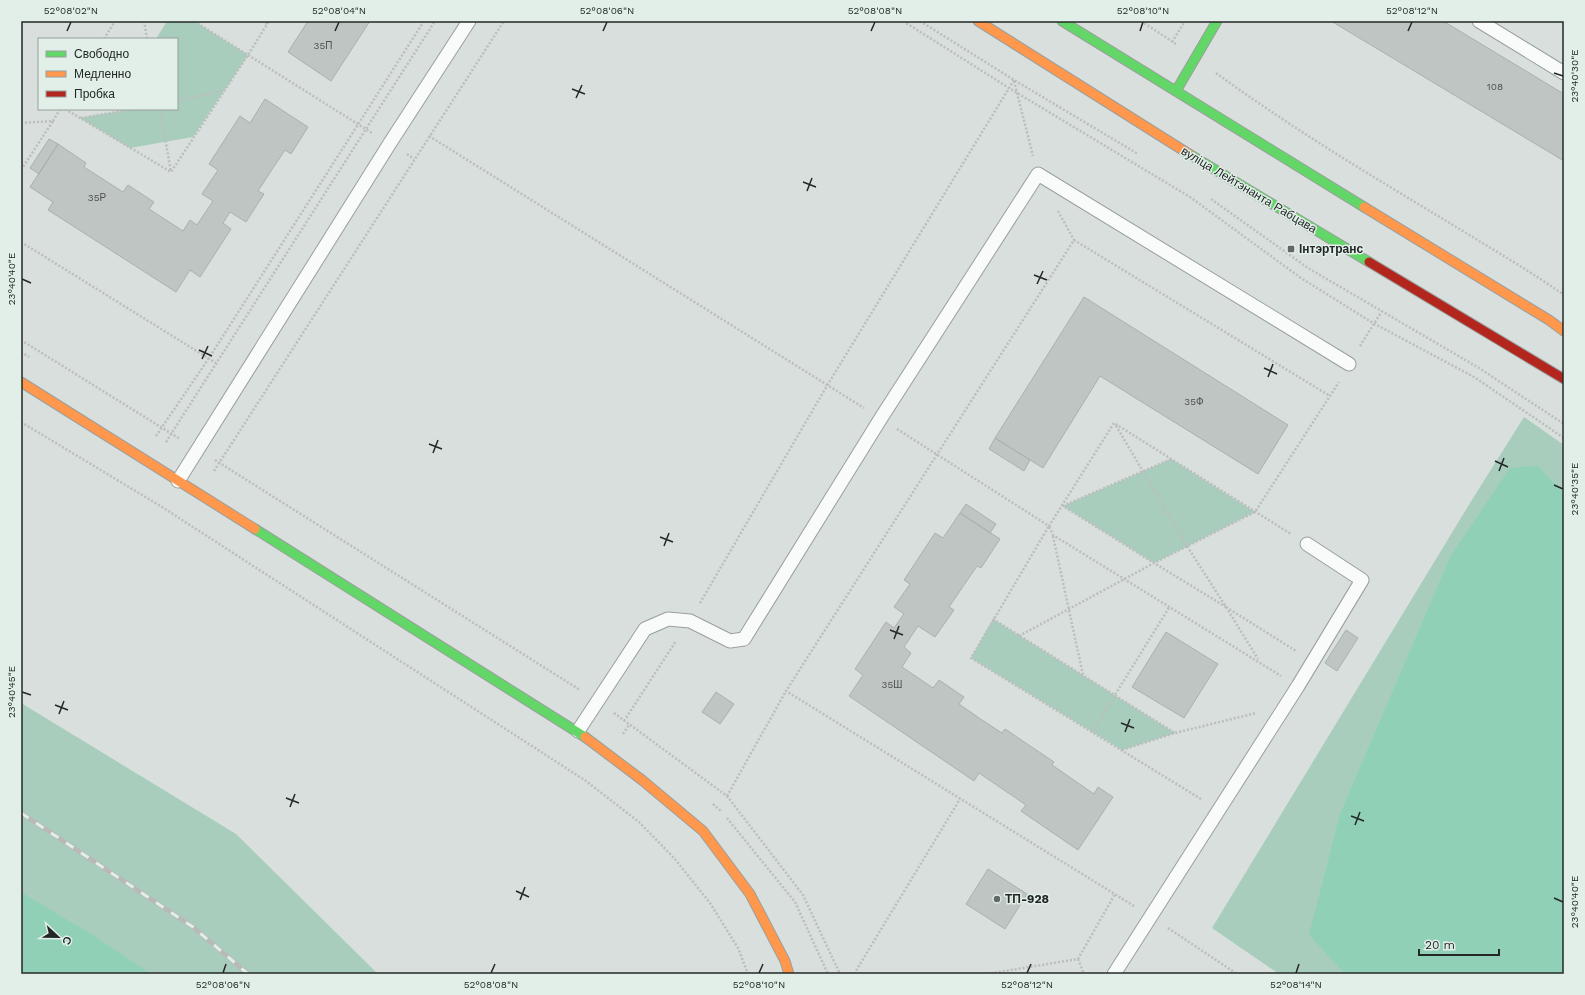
<svg xmlns="http://www.w3.org/2000/svg" width="1585" height="995" viewBox="0 0 1585 995" font-family="'Work Sans',sans-serif">
<rect width="100%" height="100%" fill="#d8dfdc"/>
<!-- green -->
<path fill="#a9cdbd" d="M167 21H194L248 55 193 137 130 148 80 118 133 109H177V39H156Z
M1524 417 1564 445V974H1279L1212 928 1470 503Z
M1171 459 1255 512 1154 563 1063 506Z
M993 619 1175 733 1122 750 971 658Z
M21 703 236 834 378 974H21Z"/>
<!-- forest -->
<path fill="#90d0b7" d="M1538 466 1564 494V974H1345L1309 935 1340 814 1450 557 1510 468Z
M21 892 91 934 151 974H21Z"/>
<!-- building -->
<path fill="#bfc5c3" stroke="#abb0ae" d="M308 21H370L331 81 288 52Z
M1331 21H1443L1453 27 1564 94V161Z
M265 99 308 127 291 154 285 150 271 171 258 191 264 194 246 222 230 212 223 223 231 229 200 277 190 270 176 292 48 210 53 202 30 187 58 144 86 163 84 167 123 192 128 185 154 202 149 209 183 231 190 220 197 225 213 201 202 194 218 170 209 164 240 116 250 123Z
M49 139 58 144 39 174 30 168Z
M1084 297 1288 425 1258 474 1100 376 1043 468 995 438Z
M995 438 1030 460 1024 471 989 449Z
M966 504 996 524 990 533 960 513Z
M960 513 1000 539 981 568 977 566 949 607 954 610 935 637 918 626 904 647 911 653 902 667 933 688 939 680 964 697 959 704 982 720 1002 733 1005 729 1054 762 1052 765 1094 794 1098 787 1113 797 1078 850 1021 811 1026 805 979 773 974 781 849 696 863 675 855 669 886 622 894 628 904 614 894 607 910 584 904 580 935 533 943 538Z
M1346 630 1358 638 1337 671 1325 663Z
M1166 632 1218 664 1184 718 1132 687Z
M716 692 734 704 720 724 702 712Z
M988 869 1027 894 1005 929 966 904Z"/>
<g fill="none" stroke-linecap="round" stroke-linejoin="round">
<!-- lane casing -->
<g stroke="#9a9f9d" stroke-width="15">
<path id="lane" d="M1479 21 1564 73
M178 481 390 143 469 21
M578 731 645 629 668 619 690 621 730 641 744 639 881 418 1038 174 1349 364
M1114 974 1298 686 1362 580 1307 544"/>
</g>
<!-- fast casing -->
<g stroke="#9a9f9d" stroke-width="11">
<path id="fast" d="M1062 21 1364 207
M1176 91 1217 21
M1189 154 1369 262
M255 529 585 737"/>
</g>
<!-- slow casing -->
<g stroke="#9a9f9d" stroke-width="11">
<path id="slow" d="M978 21 1189 154
M1364 207 1549 320 1564 331
M21 382 255 529
M585 737 642 780 703 831 750 894 785 961 789 974"/>
</g>
<!-- jam casing -->
<g stroke="#9a9f9d" stroke-width="11">
<path id="jam" d="M1369 262 1564 379"/>
</g>
<!-- path -->
<path stroke="#bbbebc" stroke-width="2.5" stroke-dasharray="2 2" stroke-linecap="butt" d="M144 21 147 39
M194 21 372 133
M262 21 267 24
M903 21 1009 88 1190 197 1301 278 1373 323 1474 377 1564 438
M920 21 1014 80 1138 154
M1141 21 1176 44
M104 39 115 21
M1172 42 1185 21
M1216 73C1290 127 1370 175 1448 222 1487 246 1527 269 1564 295
M1014 81 1033 156
M177 101 225 90
M65 109 171 172 248 55 269 21
M160 109 171 172
M81 118 133 109
M21 123 53 121 60 109
M429 136 864 408
M407 154 414 159
M21 170 53 121
M1211 199 1308 268 1479 368 1564 424
M1058 211 1074 240
M21 242 216 363
M21 340 180 439
M1360 346 1382 311
M21 352 29 357
M21 422 162 507 586 781 639 822 674 858 710 903 738 948 748 974
M897 429 1049 526 1114 423 1291 534
M156 436 209 358 424 21
M166 442 435 21
M1171 459 1063 506 1154 563 1255 512 1339 382
M215 460 580 690
M214 471 504 21
M1053 536 1083 675
M700 603 828 384 1014 80
M1226 607 1296 651
M1226 607 1258 659
M993 619 1175 733
M1019 636 1154 563 1226 607 1187 546 1115 424
M614 713 727 796 803 895 840 974
M624 721 676 641
M1092 732 1170 606
M623 734 629 725
M1122 750 1175 733 1256 713
M727 796 786 691
M1201 799 971 658 1049 526 1053 535 1281 676
M713 804 722 812
M727 818 795 902 828 974
M1134 906 786 691 1074 240 1330 396
M1168 928 1237 974
M1078 959 1084 974
M854 974 960 799
M987 974 1078 959 1115 894"/>
<!-- lane -->
<use href="#lane" stroke="#f9fafa" stroke-width="13"/>
<!-- fast -->
<use href="#fast" stroke="#63d668" stroke-width="9"/>
<!-- slow -->
<use href="#slow" stroke="#ff974d" stroke-width="9"/>
<!-- jam -->
<use href="#jam" stroke="#b3261e" stroke-width="9"/>
<!-- rail casing -->
<g stroke="#b8b9b8" stroke-width="4.5">
<path id="rail" d="M21 813 193 927 248 974"/>
</g>
<!-- rail -->
<use href="#rail" stroke="#e2efe9" stroke-width="3" stroke-dasharray="9" stroke-linecap="butt"/>
</g>
<!-- ticks -->
<path fill="none" stroke="#232826" stroke-width="1.5" d="M67 31 71 22M335 31 339 22M603 31 607 22M871 31 875 22M1140 31 1143 22M1408 31 1412 22M1554 73 1563 76M572 89 585 94M576 98 582 85M803 182 816 187M807 191 812 178M1034 275 1047 280M22 279 31 283M1037 284 1043 271M199 350 212 356M202 359 208 346M1264 368 1277 374M1268 377 1273 364M429 444 442 449M433 453 438 440M1495 461 1508 467M1499 471 1504 458M1554 485 1563 489M660 537 673 542M664 546 669 533M890 630 903 635M894 639 899 626M22 692 31 695M55 705 68 710M59 714 64 701M1121 723 1134 728M1125 732 1130 719M286 798 299 803M290 807 295 794M1351 816 1364 821M1355 825 1360 812M516 891 529 897M1554 898 1563 902M520 900 525 887M223 973 226 964M491 973 495 964M759 973 763 964M1027 973 1031 964M1296 973 1299 964"/>
<!-- markers -->
<g fill="#626866" stroke="#e2efe9" stroke-width="1.5">
<rect x="1287" y="245" width="8" height="8" rx="2"/>
<circle cx="997" cy="899" r="4"/>
</g>
<g text-anchor="middle" dominant-baseline="central" stroke-width="3" stroke-linejoin="round" paint-order="stroke">
<!-- number labels -->
<g font-size="10" fill="#4c514f">
<text x="323" y="45">35П</text>
<text x="1495" y="86">108</text>
<text x="97" y="197">35Р</text>
<text x="1194" y="401">35Ф</text>
<text x="892" y="684">35Ш</text>
</g>
<!-- street labels -->
<g font-size="12" fill="#232826" stroke="#e2efe9">
<text transform="translate(1249 190) rotate(31)">вуліца Лейтэнанта Рабцава</text>
</g>
<!-- poi labels -->
<g font-size="12" font-weight="bold" fill="#232826" stroke="#e2efe9" text-anchor="start">
<text x="1299" y="249">Інтэртранс</text>
<text x="1005" y="899">ТП-928</text>
</g>
</g>
<!-- border -->
<rect width="1585" height="995" fill="none" stroke="#e2efe9" stroke-width="44"/>
<!-- legend -->
<rect x="38" y="38" width="140" height="72" fill="#e2efe9" stroke="#969f9b"/>
<rect x="46" y="51" width="20" height="6" fill="#63d668" stroke="#969f9b"/>
<text x="74" y="58" font-size="12" fill="#232826">Свободно</text>
<rect x="46" y="71" width="20" height="6" fill="#ff974d" stroke="#969f9b"/>
<text x="74" y="78" font-size="12" fill="#232826">Медленно</text>
<rect x="46" y="91" width="20" height="6" fill="#b3261e" stroke="#969f9b"/>
<text x="74" y="98" font-size="12" fill="#232826">Пробка</text>
<!-- north arrow -->
<g transform="translate(58 937) rotate(112)" stroke="#e2efe9" stroke-width="3" paint-order="stroke">
<path d="M0-3L7 15L0 10L-7 15Z" fill="#232826"/>
<text y="-6" font-size="11" font-weight="bold" text-anchor="middle" fill="#232826">С</text>
</g>
<!-- scale -->
<path d="M1419 949v6h80v-6" fill="none" stroke="#232826" stroke-width="2"/>
<text x="1425" y="949" font-size="12" fill="#232826" stroke="#e2efe9" stroke-width="3" paint-order="stroke">20 m</text>
<rect x="22" y="22" width="1541" height="951" fill="none" stroke="#232826" stroke-width="1.5"/>
<g font-size="10" text-anchor="middle" fill="#232826">
<text x="71" y="14">52°08'02"N</text>
<text x="339" y="14">52°08'04"N</text>
<text x="607" y="14">52°08'06"N</text>
<text x="875" y="14">52°08'08"N</text>
<text x="1143" y="14">52°08'10"N</text>
<text x="1412" y="14">52°08'12"N</text>
<text transform="translate(1574 76) rotate(-90)" y="4">23°40'30"E</text>
<text transform="translate(11 279) rotate(-90)" y="4">23°40'40"E</text>
<text transform="translate(1574 489) rotate(-90)" y="4">23°40'35"E</text>
<text transform="translate(11 692) rotate(-90)" y="4">23°40'45"E</text>
<text transform="translate(1574 902) rotate(-90)" y="4">23°40'40"E</text>
<text x="223" y="988">52°08'06"N</text>
<text x="491" y="988">52°08'08"N</text>
<text x="759" y="988">52°08'10"N</text>
<text x="1027" y="988">52°08'12"N</text>
<text x="1296" y="988">52°08'14"N</text>
</g>
</svg>
